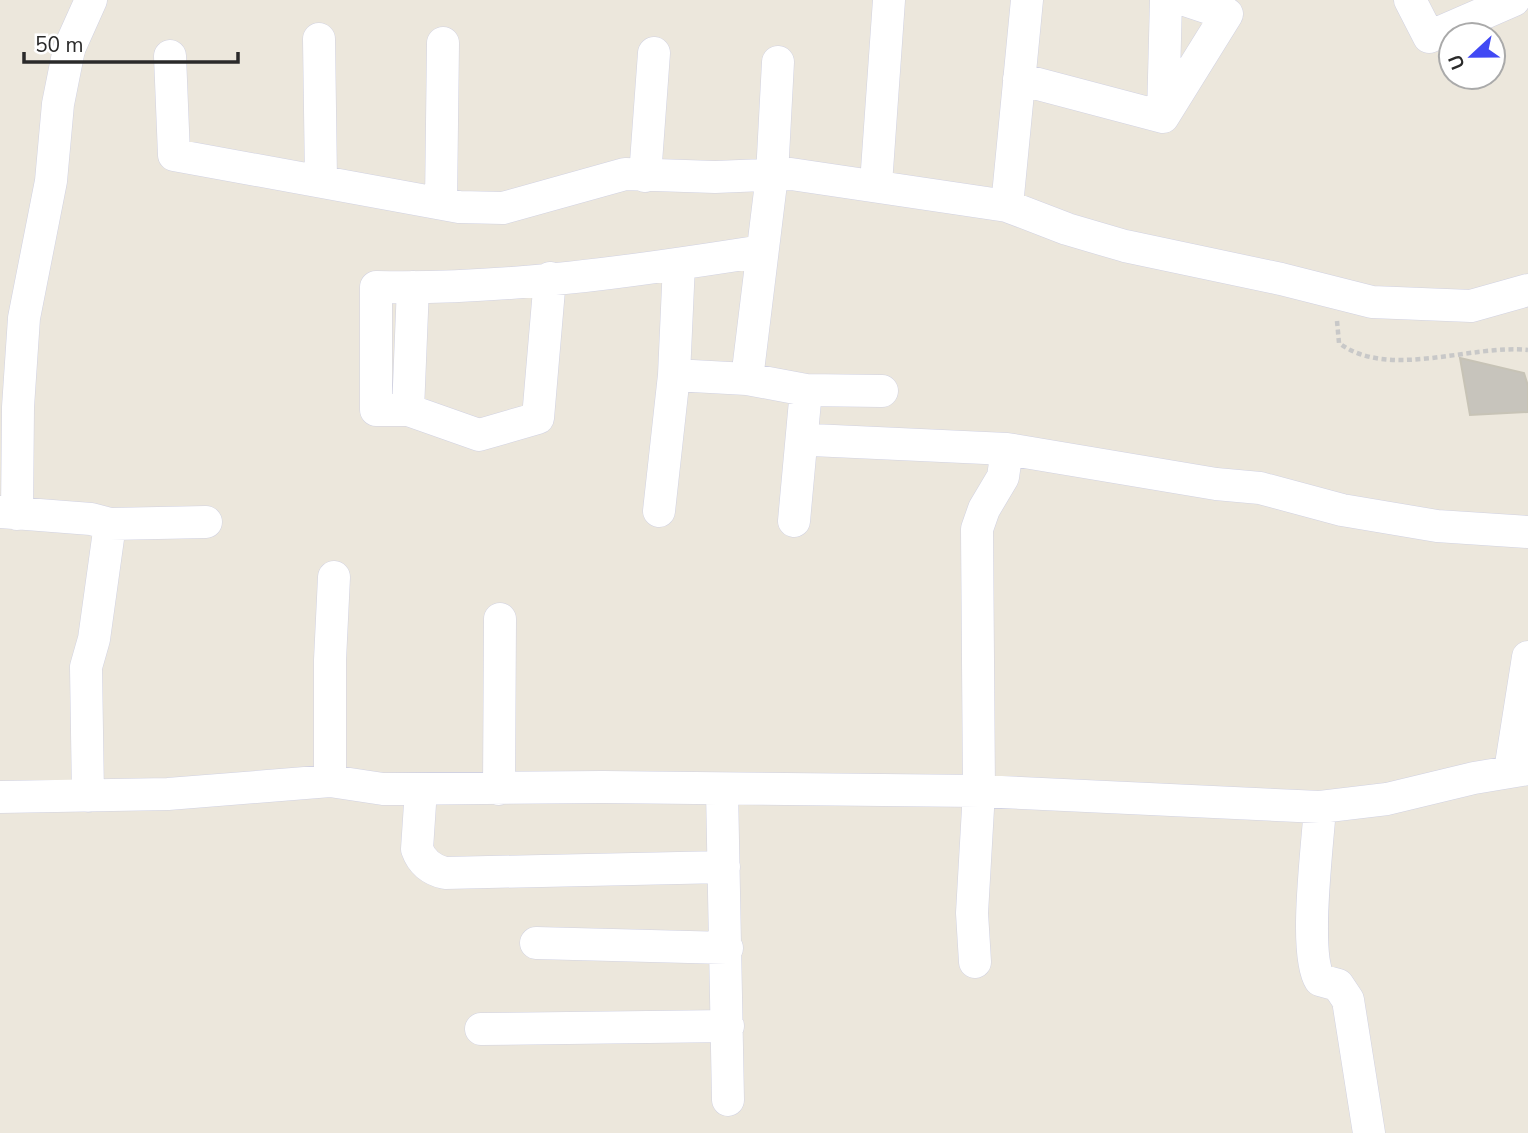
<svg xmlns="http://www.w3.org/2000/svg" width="1528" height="1133" viewBox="0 0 1528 1133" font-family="'Nunito Sans',sans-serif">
<rect width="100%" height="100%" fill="#ece7dc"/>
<!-- building -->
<path fill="#c7c4bc" stroke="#c7c3b6" stroke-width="2" d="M1460 358 1524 373 1528 386V412L1470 415Z"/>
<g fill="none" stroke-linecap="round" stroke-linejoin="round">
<!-- minor casing -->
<g stroke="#d1d2e2" stroke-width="33">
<path id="minor" d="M1410 0 1429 37 1514 0
M319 39 321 180
M170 56 174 155 459 207 503 208 625 174 715 177 791 174 1007 206 1067 229 1125 246 1281 279 1372 302 1471 306 1528 290
M1019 79 1163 117
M1163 116 1166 0
M1163 117 1227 14 1185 0
M645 176 654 53
M876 184 889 0
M441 203 443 43
M1007 206 1027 0
M413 287 408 410H376V287C505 290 635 271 762 251
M674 375 679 264
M747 379 806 390 794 521
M806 390 882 391
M408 410 479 435 538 418 550 278
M812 440 1007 449 1216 484 1260 488 1342 510 1437 526 1528 532
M659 511 674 375 747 379 772 175 778 62
M0 512 91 519 110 524 206 522
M17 514 18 407 24 318 51 181 58 104 69 49 91 0
M1510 771 1528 657
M330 781V660L334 577
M421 789 417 849C422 863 432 870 445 873L724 867
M499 789 500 619
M722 789 728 1100
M88 796 86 667 94 639 110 524
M0 797 168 794 330 781 383 789 603 787 979 791 1320 807 1387 799 1474 778 1528 769
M1320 807C1318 842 1303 954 1320 980L1338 985 1348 1000 1369 1133
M536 943 727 948
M975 962 972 913 979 791 977 529 984 509 1003 477 1007 449
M481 1029 728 1026"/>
</g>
<!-- path -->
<path stroke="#c8c8c8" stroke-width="4.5" stroke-dasharray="5 3.5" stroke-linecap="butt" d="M1337 321 1339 343C1388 380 1471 344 1528 350"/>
<!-- minor -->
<use href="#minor" stroke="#fff" stroke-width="32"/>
</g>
<!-- north arrow -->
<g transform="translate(1472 56) rotate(248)"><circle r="33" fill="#ffffff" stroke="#aaaaaa" stroke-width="2"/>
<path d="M0-5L12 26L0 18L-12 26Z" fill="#4149f4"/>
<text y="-10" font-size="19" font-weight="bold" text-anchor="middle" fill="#2a2a2a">U</text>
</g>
<!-- scale -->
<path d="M24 52v10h214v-10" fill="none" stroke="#2a2a2a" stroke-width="3.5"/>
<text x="35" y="52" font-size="21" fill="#2a2a2a" stroke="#ffffff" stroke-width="5" paint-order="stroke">50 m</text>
</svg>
